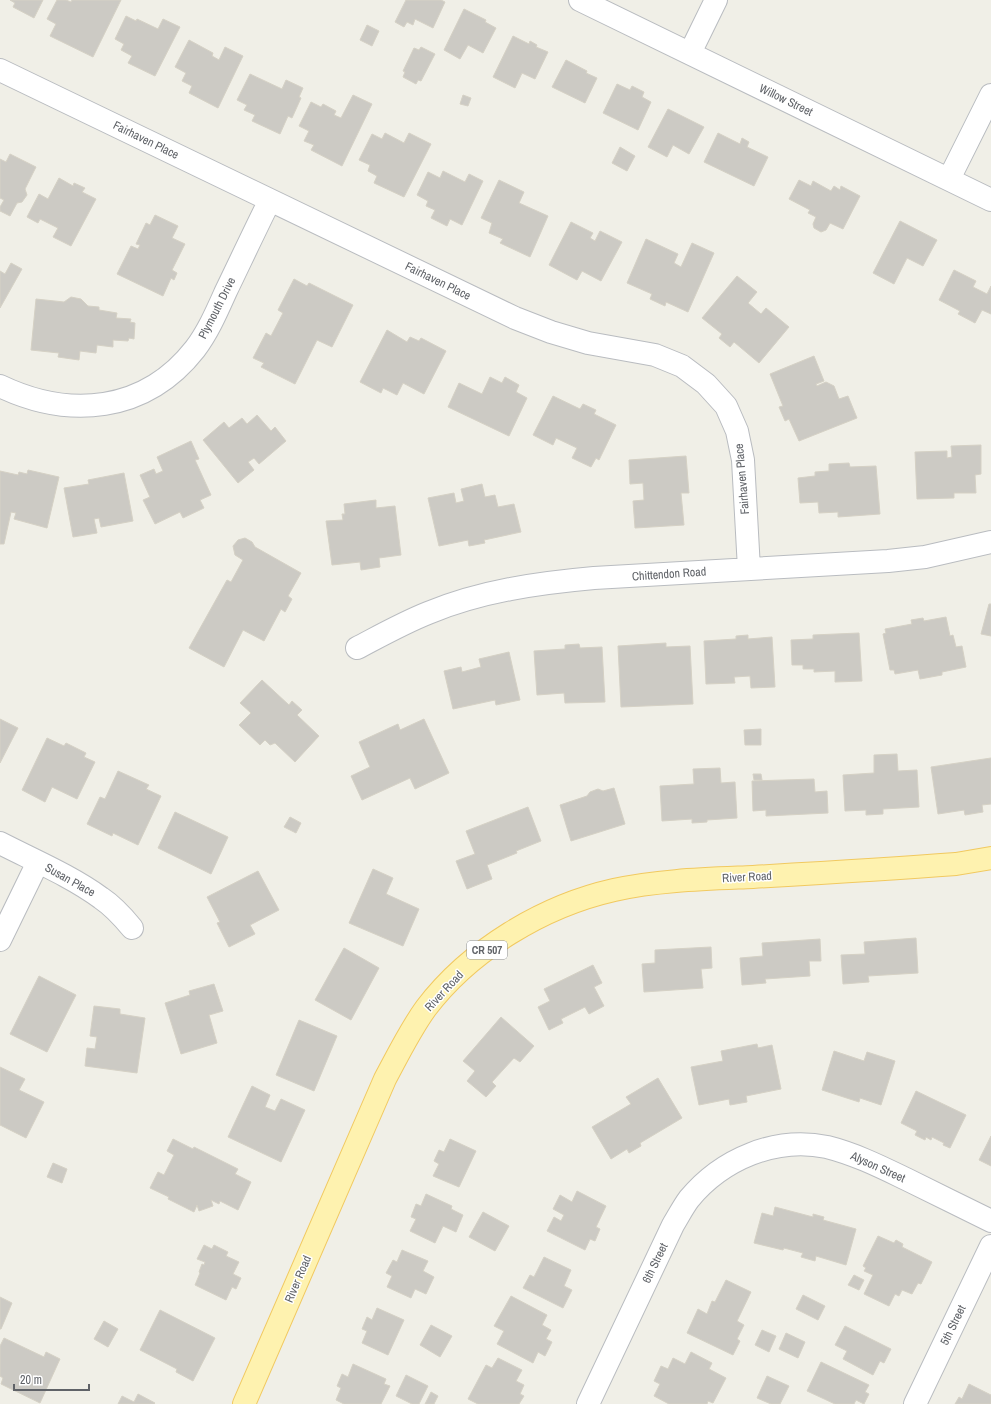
<svg xmlns="http://www.w3.org/2000/svg" width="991" height="1404" viewBox="0 0 991 1404" font-family="'Archivo Narrow',sans-serif">
<rect width="100%" height="100%" fill="#f0efe7"/>
<!-- building -->
<path fill="#cccac4" stroke="#d5d1c5" d="M10 0H43L34 18 13 7 15 3Z
M57 0H66L71 2 72 0H121L93 57 50 36 56 24 47 19Z
M406 0H441L445 2 433 28 415 19 413 25 407 22 404 27 395 22Z
M464 9 486 20 485 22 496 28 483 53 468 45 460 59 444 50Z
M126 16 136 21 137 19 158 29 163 19 180 27 155 76 128 63 132 56 121 50 124 44 115 39Z
M367 25 379 31 372 46 360 40Z
M513 36 529 44 530 41 537 45 536 47 548 52 535 79 522 73 515 88 493 77Z
M189 40 213 53 212 56 219 60 225 47 243 56 218 108 189 93 192 86 182 81 186 73 175 67Z
M421 47 435 54 421 81 418 80 416 84 403 77 405 72 403 71 414 48 419 50Z
M566 60 587 71 586 73 597 78 585 103 552 87Z
M250 74 282 89 286 80 303 88 299 97 301 98 292 118 288 116 280 134 252 121 255 115 244 110 247 105 237 100Z
M617 84 630 90 632 86 644 92 642 97 651 102 638 130 603 113Z
M353 95 372 104 342 166 311 150 314 145 304 141 309 131 299 126 311 102 321 107 323 104 336 111 334 115 341 118Z
M463 95 471 98 468 106 460 104Z
M668 109 704 127 689 154 673 145 667 157 648 147Z
M385 133 404 143 409 133 431 144 404 197 374 183 377 176 368 171 370 165 359 160 372 134 382 139Z
M718 133 740 144 742 138 749 142 747 147 768 157 754 186 704 162Z
M620 147 635 156 627 171 612 163Z
M10 154 36 167 25 189 27 195 22 202 17 203 10 216 0 211V207L4 200 0 198V159L6 162Z
M443 171 465 182 469 174 483 181 462 225 450 219 447 226 431 218 435 210 426 206 428 201 417 195 428 172 440 178Z
M59 178 73 186 74 183 85 188 82 192 96 199 71 246 53 237 58 228 40 219 38 223 27 217 39 194 48 199Z
M499 180 524 192 519 203 548 216 530 257 500 243 503 239 489 233 492 223 481 218Z
M799 180 811 186 813 181 831 191 834 186 840 190 841 186 860 196 843 229 830 223 826 230 821 232 814 228 813 224 816 217 808 213 810 210 789 199Z
M155 215 178 226 172 238 185 244 172 270 177 273 174 280 171 278 163 296 117 274 131 246 138 249 140 245 136 244 146 223 150 225Z
M900 221 937 240 923 266 907 258 894 284 873 273Z
M571 222 593 233 590 238 595 241 600 231 622 242 601 281 582 271 577 280 549 265Z
M646 239 678 254 674 263 681 267 692 243 714 253 688 312 666 302 665 306 650 299 652 294 627 283Z
M11 263 22 269 0 308V271L5 274Z
M954 270 976 281 973 287 987 294 991 286V314L982 310 975 323 958 314 960 311 939 300Z
M737 276 757 292 748 303 761 314 766 308 789 327 759 363 734 342 730 347 719 338 722 334 702 318Z
M294 279 307 286 309 283 353 305 332 347 317 340 295 384 261 367 264 363 253 358 266 333 271 336 283 313 278 310Z
M71 297 81 299 88 306 99 307V310L117 313 116 318 131 319 130 322 135 323 134 339 129 338 128 341 113 340V347L97 345 96 353 80 351 79 360 58 357 59 353 31 350 36 299 64 302Z
M387 330 407 342 410 337 419 341 421 338 446 351 424 394 403 383 397 395 383 388 381 393 360 382Z
M814 356 824 381 816 384 817 386 826 382 834 386 839 399 848 396 857 418 799 441 789 419 785 421 779 407 783 406 770 374Z
M490 377 502 383 505 377 519 385 516 392 527 398 509 436 448 407 459 383 482 394Z
M553 396 580 409 583 404 596 410 594 414 616 425 599 460 596 458 591 467 572 458 577 448 556 438 553 445 533 435Z
M257 415 271 431 275 427 286 441 259 464 254 458 248 462 254 470 238 483 203 440 224 422 229 428 242 418 247 424Z
M191 441 199 459 195 460 211 495 200 500 204 508 183 518 180 512 155 524 143 500 150 497 140 475 154 469 156 474 163 471 157 457Z
M981 445V474L975 475 976 493H954V498L917 499 915 452 947 451V458L952 457 951 446Z
M686 456 689 493H681L684 525 635 528 633 501 644 500 643 483 630 484 629 460Z
M849 463 850 467 876 466 880 514 838 517V512L819 513 818 502 800 503 798 478 815 476V472L829 471V464Z
M28 470 59 477 47 528 14 519 16 513 11 512 4 544H0V471L18 475 19 472 27 474Z
M124 473 133 521 101 527 99 518 94 519 97 533 73 537 64 488 89 484 88 480Z
M482 484 485 497 495 495 498 507 514 504 521 532 484 540 485 543 469 546 468 540 439 546 428 498 454 493 456 503 464 501 461 489Z
M376 500V508L395 506 401 555 379 558 380 567 361 570 360 562 332 565 326 521 343 520 342 514H345L344 504Z
M245 538 252 542 255 547 301 573 288 596 292 599 285 612 281 609 264 641 243 630 224 667 189 648 227 580 231 582 243 560 235 555 233 546 238 540Z
M989 604H991V636L981 634Z
M946 617 950 636 953 635 956 647 962 646 966 667 942 672V675L920 679 918 670 895 674 894 670H890L883 634 886 633 885 629 912 624 911 620 923 618 924 621Z
M859 633 862 681 835 682V671L814 672V669H803V665H792L791 640 813 639V635Z
M748 635V639L772 637 775 687 751 688 750 676 734 677 735 683 706 684 704 641 736 639V636Z
M666 643V647L690 646 693 704 621 707 618 646Z
M579 644 580 648 602 647 605 702 565 703 564 693 537 695 534 651 565 649V645Z
M509 652 520 700 496 705 495 700 453 709 444 671 461 667 462 672 481 667 479 659Z
M262 680 289 705 292 701 302 710 297 715 319 736 295 762 275 743 270 745 265 740 260 745 239 725 251 713 240 703Z
M0 719 18 728 0 763Z
M424 719 449 773 415 789 410 778 362 800 351 776 370 767 359 742 398 724 400 730Z
M761 729V745H745L744 730Z
M47 738 64 746 66 743 86 753 84 757 95 762 77 799 52 787 45 802 22 790Z
M897 754 898 771 917 770 919 807 883 809V814L866 815V810L845 811 843 775 874 773V755Z
M991 758V804L982 805 983 812 965 815 964 810 938 814 931 767Z
M720 768 721 783 735 782 737 818 707 820V822L692 823V819L662 821 660 786 694 784 693 769Z
M118 771 149 785 146 789 161 796 138 845 113 833 112 836 87 824 100 797 105 799Z
M753 774H761L762 780H754Z
M814 779 815 792 827 791 828 813 766 816V810L753 811 752 781Z
M614 788 625 824 571 841 560 805 587 796 590 792 598 789 603 791Z
M528 807 541 841 516 851 517 853 487 865 492 879 467 889 456 861 475 854 466 831Z
M175 812 228 837 211 874 158 848Z
M290 817 301 823 296 833 284 827Z
M373 869 393 878 386 894 419 909 403 946 349 923Z
M258 871 279 910 250 925 255 934 229 947 217 923 220 922 207 897Z
M916 938 918 973 868 976 869 982 843 984 841 955 865 954 864 942Z
M820 939 821 961H809L810 976 765 979 766 983 742 985 740 958 763 956 762 943Z
M711 947 712 968 701 969 703 988 644 992 642 964 655 963V950Z
M344 948 379 968 351 1020 315 1000Z
M593 965 602 983 594 987 604 1006 589 1014 585 1007 561 1019 563 1023 549 1030 538 1007 550 1001 544 989Z
M39 976 76 995 47 1052 10 1034Z
M214 984 223 1011 209 1015 217 1043 181 1054 165 1003 190 995 189 991Z
M94 1006 120 1009V1014L145 1018 137 1073 85 1066 87 1048 95 1049 97 1037 90 1036Z
M501 1017 534 1046 520 1062 514 1058 492 1082 496 1086 486 1097 467 1081 475 1071 463 1061Z
M299 1020 337 1036 314 1091 276 1075Z
M757 1044 758 1048 772 1045 781 1089 746 1096 747 1102 730 1105 729 1099 699 1105 691 1067 723 1061 721 1051Z
M834 1051 864 1061 867 1052 895 1061 881 1105 860 1098 859 1102 822 1090Z
M0 1067 25 1079 19 1090 44 1102 26 1138 0 1125Z
M658 1078 682 1118 640 1143 641 1146 629 1153 627 1149 611 1159 592 1127 631 1104 626 1097Z
M252 1086 270 1095 265 1107 275 1111 281 1099 305 1110 281 1162 228 1137Z
M916 1091 966 1115 950 1148 943 1145 944 1143 932 1137 931 1140 926 1137 925 1140 915 1135 917 1131 901 1123Z
M991 1136V1166L979 1160Z
M173 1139 193 1149 194 1147 238 1169 235 1174 251 1182 238 1210 220 1201 219 1204 211 1200 213 1206 199 1211 197 1205 194 1212 168 1199 169 1197 150 1188 158 1172 164 1175 174 1155 167 1151Z
M450 1139 476 1151 459 1187 433 1176 439 1164 434 1161 439 1150 444 1152Z
M53 1163 67 1169 62 1183 47 1177Z
M577 1191 606 1206 596 1227 600 1229 595 1241 590 1239 585 1250 547 1231 554 1217 561 1221 564 1215 553 1209 560 1195 572 1202Z
M426 1194 452 1206 451 1209 463 1215 456 1232 443 1226 435 1243 410 1231 416 1219 411 1217 416 1204 421 1206Z
M775 1207 813 1217V1214L824 1217 823 1220 856 1229 846 1265 816 1256 815 1261 801 1257 803 1253 784 1248 783 1250 754 1243 762 1213 773 1216Z
M483 1212 509 1226 495 1251 469 1237Z
M878 1236 894 1243 896 1240 903 1244 902 1247 932 1262 921 1284 918 1283 912 1294 902 1290 899 1296 895 1294 889 1306 864 1294 873 1275 864 1271 866 1268 863 1266Z
M204 1245 212 1249 214 1245 228 1252 226 1256 239 1262 233 1274 241 1278 236 1289 232 1287 226 1300 195 1285 200 1273 199 1272 202 1264 204 1265 205 1262 197 1259Z
M402 1250 428 1261 423 1271 434 1277 426 1294 415 1289 411 1298 387 1287 392 1276 386 1273 393 1260 397 1262Z
M544 1257 571 1270 564 1286 572 1290 563 1308 523 1288 530 1275 534 1277Z
M854 1275 864 1280 859 1290 848 1285Z
M726 1280 751 1292 737 1321 744 1325 737 1339 740 1341 733 1355 687 1333 698 1309 707 1314 712 1301 715 1302Z
M803 1295 825 1306 818 1320 796 1309Z
M511 1296 547 1315 542 1325 551 1330 546 1339 552 1342 545 1356 538 1352 533 1363 497 1344 504 1331 494 1326Z
M0 1297 12 1303 1 1329H0Z
M377 1308 404 1320 388 1355 362 1343 367 1331 362 1329 367 1317 372 1320Z
M160 1310 215 1338 193 1381 176 1372 177 1369 140 1350Z
M104 1321 118 1329 108 1347 94 1339Z
M431 1325 452 1336 440 1357 420 1345Z
M845 1326 891 1349 884 1363 880 1361 873 1375 843 1359 847 1351 835 1345Z
M762 1330 776 1336 769 1352 755 1345Z
M786 1333 805 1342 798 1358 779 1349Z
M4 1338 44 1357 46 1352 60 1359 40 1403 1 1384 3 1378 0 1376V1346Z
M691 1352 712 1363 709 1369 726 1378 713 1403 708 1401 707 1404H669L654 1396 660 1384 654 1381 661 1366 668 1369 673 1358 685 1364Z
M498 1358 522 1370 516 1381 524 1385 520 1394 524 1396 519 1404H478L468 1399 486 1365 492 1368Z
M821 1362 869 1385 865 1392 869 1394 864 1404 856 1400 854 1404H835L807 1391Z
M353 1364 386 1379 384 1384 390 1386 381 1404H344L336 1400 341 1388 337 1386 342 1374 348 1377Z
M406 1375 428 1386 419 1404H412L396 1396Z
M767 1376 789 1386 780 1404H771L757 1398Z
M969 1384 991 1395V1404H955L959 1397 962 1399Z
M431 1392 438 1396 434 1404H425Z
M138 1394 155 1403 154 1404H118L122 1396 134 1402Z"/>
<g fill="none" stroke-linecap="round" stroke-linejoin="round">
<!-- street casing -->
<g stroke="#b9bcc0" stroke-width="24">
<path id="street" d="M580 0 991 200
M690 53 716 0
M0 70 515 318 551 332 588 343 655 355 682 366 706 384 726 406 737 431 743 460 749 569
M949 179 991 95
M0 386C69 419 145 413 195 349 208 332 217 311 226 291 241 260 255 230 270 200
M357 648C380 636 403 623 428 613 481 591 538 583 594 578L888 561 925 557 991 542
M0 843C33 860 71 876 101 898 113 906 123 917 132 928
M0 940 38 862
M588 1404 673 1225C678 1217 683 1207 689 1199 722 1159 776 1136 827 1147 855 1154 881 1167 906 1179 934 1193 963 1207 991 1221
M915 1404 991 1246"/>
</g>
<!-- primary casing -->
<g stroke="#f1c960" stroke-width="24">
<path id="primary" d="M244 1404 385 1079C398 1055 410 1030 426 1008 470 950 543 906 614 890 659 880 707 879 753 877 821 873 888 869 956 864L991 858"/>
</g>
<!-- street -->
<use href="#street" stroke="#fff" stroke-width="22"/>
<!-- primary -->
<use href="#primary" stroke="#fef2af" stroke-width="22"/>
</g>
<g text-anchor="middle" dominant-baseline="central" stroke-width="3" stroke-linejoin="round" paint-order="stroke">
<!-- shield labels -->
<rect fill="#fff" stroke="#8f9195" stroke-width="1" x="467" y="941" width="40" height="18" rx="3"/>
<g font-size="11" font-weight="bold" fill="#5f6267">
<text x="487" y="950">CR 507</text>
</g>
<!-- street labels -->
<g font-size="12" fill="#5f6267" stroke="#fff">
<text transform="translate(786 100) rotate(26)">Willow Street</text>
<text transform="translate(146 140) rotate(26)">Fairhaven Place</text>
<text transform="translate(438 281) rotate(26)">Fairhaven Place</text>
<text transform="translate(217 308) rotate(-63)">Plymouth Drive</text>
<text transform="translate(742 479) rotate(-95)">Fairhaven Place</text>
<text transform="translate(669 574) rotate(-4)">Chittendon Road</text>
<text transform="translate(747 877) rotate(-3)">River Road</text>
<text transform="translate(70 880) rotate(29)">Susan Place</text>
<text transform="translate(444 991) rotate(-47)">River Road</text>
<text transform="translate(878 1167) rotate(24)">Alyson Street</text>
<text transform="translate(655 1263) rotate(-64)">6th Street</text>
<text transform="translate(298 1279) rotate(-67)">River Road</text>
<text transform="translate(953 1325) rotate(-64)">5th Street</text>
</g>
</g>
<!-- scale -->
<path d="M14 1384v6h75v-6" fill="none" stroke="#5f6267" stroke-width="2"/>
<text x="20" y="1384" font-size="12" fill="#5f6267" stroke="#ffffff" stroke-width="3" paint-order="stroke">20 m</text>
</svg>
